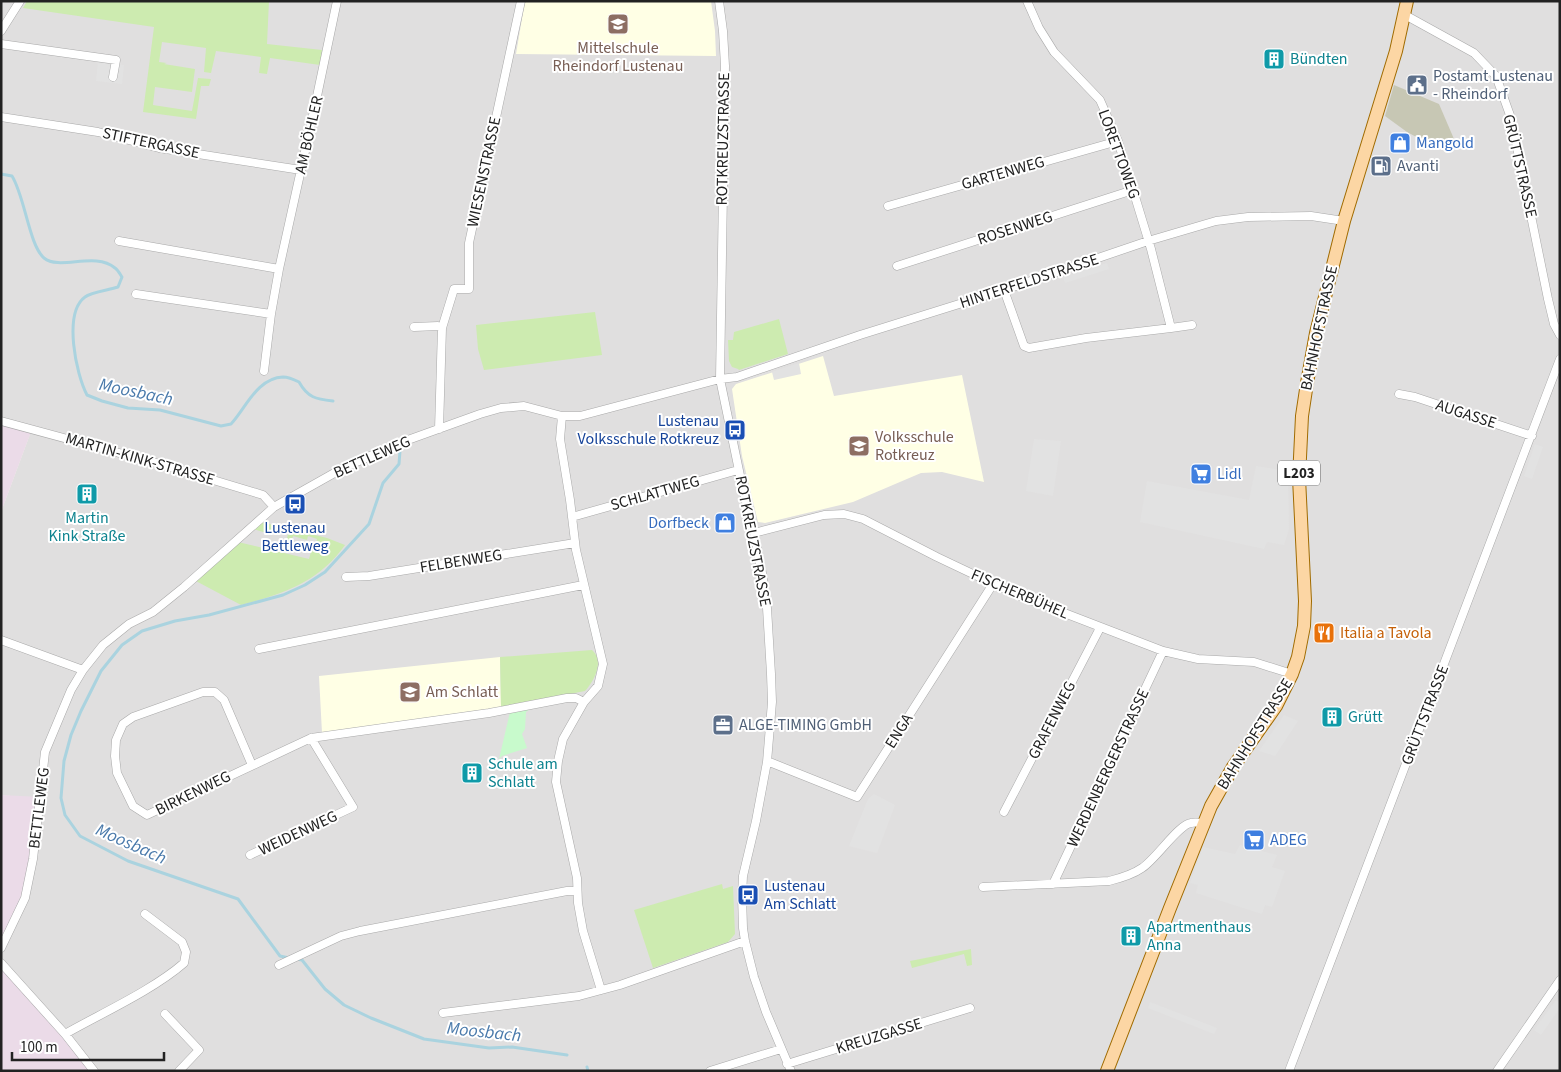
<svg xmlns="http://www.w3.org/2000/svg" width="1561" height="1072" viewBox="0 0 1561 1072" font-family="'Source Sans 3',sans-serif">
<rect width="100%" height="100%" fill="#f2efe9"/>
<!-- residential -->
<path fill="#e0dfdf" d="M1 1H1560V1071H94L1 963V948L20 797 1 795V512L32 429 1 421Z"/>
<!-- industrial -->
<path fill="#ebdbe8" d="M1 421 32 429 1 512Z
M1 795 40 797 25 898 1 948Z
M1 963 94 1071H1Z"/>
<!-- education -->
<path fill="#ffffe5" d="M525 1H711L715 31 716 56 516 54Z
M823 356 834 396 962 375 984 482 942 472 921 473 853 502 765 523 758 522 742 456 732 389 736 384Z
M500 657 501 707 322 733 319 676Z"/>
<!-- construction -->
<path fill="#c7c7b4" d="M1394 85 1439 104 1454 139 1441 146H1433L1407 132 1385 116Z"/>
<!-- grass -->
<path fill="#cdebb0" d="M27 1H269L267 44 322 50 320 65 270 58 267 74 259 73 261 57 216 51 211 73 204 72 206 48 162 42 159 62 167 63 164 64 195 69 192 92 155 87 153 105 192 111 198 78 211 79 209 86H201L196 119 143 112 154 27 23 8Z
M595 312 602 355 484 370 478 349 476 325Z
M779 319 788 354 739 370 738 369 732 367 729 361 728 340H733L734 332Z
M261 522 327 538 345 545C319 582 283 594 241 605L194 580 238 542 309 559 312 548H315L317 539 308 536 307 540 293 536 290 547 285 546 288 534 271 530 270 534 253 529Z
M592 650C605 661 594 681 585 691L501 707 500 657Z
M722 884 723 889 733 886 735 934 728 942 653 968 634 910Z
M971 949 972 965 967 966 964 954 912 968 910 961Z"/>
<!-- park -->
<path fill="#c8facc" d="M530 709 526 712 525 729 522 734 527 748 502 756 499 759 510 712Z"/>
<!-- parking -->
<path fill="#e2e2e2" d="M98 62 124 65 122 84 96 81Z
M1107 263 1109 269 1065 283 1063 277Z
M799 363 801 374 774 380 772 372Z
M1034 439 1061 441 1053 496 1026 491Z
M1535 444 1543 447 1532 479 1524 476Z
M1256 466 1288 471 1289 529 1284 545 1267 542 1264 549 1140 522 1147 481 1249 500Z
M1284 715 1298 721 1275 756 1259 751Z
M874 794 895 805 877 853 849 846 868 799Z
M1240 845 1277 855 1272 867 1285 871 1272 907 1265 905 1262 914 1196 893 1198 885 1190 883 1203 847 1235 854Z
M1556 1000 1560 1003V1008L1541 1035 1534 1030Z
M1150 1002 1217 1028 1214 1034 1148 1008Z"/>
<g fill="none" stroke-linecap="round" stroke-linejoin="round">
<!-- stream -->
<path stroke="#aad3df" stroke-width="3" d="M1 174 12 176C25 197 29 245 44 258 60 271 95 251 115 268 118 270 120 274 122 277L118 287C109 290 91 292 85 297 63 313 76 374 87 395L102 401 128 408 160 410 221 426 231 424C246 408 257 378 283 377 288 377 295 380 299 382 308 398 316 399 333 401
M289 958 280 956 238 899 128 861 80 836 65 815 61 798 64 761 71 735 81 711 101 671 122 645 142 631 175 621 209 615 283 595 305 585 325 572 369 524 383 483 399 464 400 451
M296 959 302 960 325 989 344 1005 371 1018 424 1039 489 1048 512 1047 567 1055
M587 1067 588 1071"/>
<!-- minor casing -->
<g stroke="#a9a9a9" stroke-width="9">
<path id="minor" d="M719 1 723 31 725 66 720 379 743 490 754 533 762 573 767 608 771 674 772 702 767 762 756 821 743 876 742 895 743 928 745 941 754 977 766 1012 791 1071
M1405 15 1474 53 1496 76 1511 118 1548 299 1554 324 1560 335
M1 31 20 1
M1 44 116 60 113 77
M1 117 98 132 159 148 301 170
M888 206 1118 141
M119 241 279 269
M897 266 1133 190
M1004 290 1024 346 1029 348 1086 338 1171 328 1151 249 1133 190 1118 141 1100 100 1054 52 1039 28 1027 1
M136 294 271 314
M414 327 438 326 442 328 439 429
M442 328 454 289H469V243L521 1
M1171 328 1192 325
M264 371 271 314 279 269 312 120 337 1
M1399 394 1415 397 1532 436
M562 416 560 439 570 500 576 550 603 664 598 686 584 702 563 739 558 761 556 782 577 878 578 903 583 931 601 990
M1 421 160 464 263 495 274 507
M572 517 738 470
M754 533 824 515 844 514 863 519 937 557 1015 594 1163 651 1198 659 1254 662 1292 674
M346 577 369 576 575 543
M1 640 83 670
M259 649 583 585
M767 762 772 763 857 797 993 584
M252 765 224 700 215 692H203L133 717 123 724 116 740 115 756 117 773 133 806 147 815 311 738 489 713 567 698H576L584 702
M1004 812 1100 628
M250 855 353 807 311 738
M1053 884 1163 651
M983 887 1109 881C1121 878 1132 875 1142 868 1156 859 1179 824 1191 823 1195 822 1200 823 1203 823
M1 948 25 898 33 859 45 752 71 690 83 670 103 645 129 624 153 612 184 587 274 507 345 467 405 441 480 414 501 408 524 406 562 416H580L720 379 737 377 860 335 1004 290 1148 241 1216 221 1248 217 1311 216 1344 221
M1 963 65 1034 94 1071
M279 965 341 936 360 931 567 891H577
M443 1013 579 996 620 985 745 941
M165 1014 199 1050 179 1071
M65 1034C102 1013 153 990 184 963L186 952 182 942 145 914
M787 1064 970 1008
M710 1071 781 1049
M1289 1071 1560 359
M1497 1071 1560 980"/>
</g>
<!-- primary casing -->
<g stroke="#a06b00" stroke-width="14">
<path id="primary" d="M1107 1071 1170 908 1211 806 1233 767 1276 706 1292 674 1298 657 1304 626 1305 601 1299 478 1302 416 1307 383 1316 333 1344 221 1396 51 1407 1"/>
</g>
<!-- minor -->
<use href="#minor" stroke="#fff" stroke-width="8"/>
<!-- primary -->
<use href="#primary" stroke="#fcd6a4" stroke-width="12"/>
</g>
<!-- icons -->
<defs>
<g id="school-square" transform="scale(1.125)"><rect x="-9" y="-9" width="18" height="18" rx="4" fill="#8d6e63" stroke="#fff"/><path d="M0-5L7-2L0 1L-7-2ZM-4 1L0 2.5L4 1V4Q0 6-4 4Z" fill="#fff"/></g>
<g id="building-square" transform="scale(1.125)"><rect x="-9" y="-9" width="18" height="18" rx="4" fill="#0f9aa8" stroke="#fff"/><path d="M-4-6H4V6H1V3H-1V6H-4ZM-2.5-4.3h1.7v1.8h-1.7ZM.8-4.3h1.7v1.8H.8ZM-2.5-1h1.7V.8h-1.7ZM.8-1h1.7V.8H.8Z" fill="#fff"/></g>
<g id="civic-square" transform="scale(1.125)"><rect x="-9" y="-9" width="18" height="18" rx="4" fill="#5c6f8a" stroke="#fff"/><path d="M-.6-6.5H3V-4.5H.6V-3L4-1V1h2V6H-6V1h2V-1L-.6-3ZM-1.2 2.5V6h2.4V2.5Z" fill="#fff"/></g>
<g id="shop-square" transform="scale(1.125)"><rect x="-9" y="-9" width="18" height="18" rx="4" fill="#3f7fe0" stroke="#fff"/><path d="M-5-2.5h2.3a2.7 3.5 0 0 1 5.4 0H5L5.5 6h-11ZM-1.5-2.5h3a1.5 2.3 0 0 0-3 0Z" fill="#fff"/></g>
<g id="fuel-square" transform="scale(1.125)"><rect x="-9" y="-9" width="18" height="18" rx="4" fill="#5c6f8a" stroke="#fff"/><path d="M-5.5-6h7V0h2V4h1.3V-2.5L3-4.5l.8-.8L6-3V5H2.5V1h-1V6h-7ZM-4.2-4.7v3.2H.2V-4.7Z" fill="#fff"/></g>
<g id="bus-square" transform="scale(1.125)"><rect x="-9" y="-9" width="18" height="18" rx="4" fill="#1a4fb4" stroke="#fff"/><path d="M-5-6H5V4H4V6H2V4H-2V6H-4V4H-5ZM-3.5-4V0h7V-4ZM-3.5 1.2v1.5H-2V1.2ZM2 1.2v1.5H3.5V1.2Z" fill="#fff"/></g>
<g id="supermarket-square" transform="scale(1.125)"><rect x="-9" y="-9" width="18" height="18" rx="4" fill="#3f7fe0" stroke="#fff"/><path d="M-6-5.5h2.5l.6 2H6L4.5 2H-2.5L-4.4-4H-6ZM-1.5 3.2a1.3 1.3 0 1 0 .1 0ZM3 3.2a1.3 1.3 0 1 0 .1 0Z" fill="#fff"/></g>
<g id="restaurant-square" transform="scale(1.125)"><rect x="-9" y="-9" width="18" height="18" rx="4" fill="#e8710a" stroke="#fff"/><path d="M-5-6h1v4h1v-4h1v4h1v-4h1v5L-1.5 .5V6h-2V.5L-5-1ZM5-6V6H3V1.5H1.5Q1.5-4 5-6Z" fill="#fff"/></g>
<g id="office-square" transform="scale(1.125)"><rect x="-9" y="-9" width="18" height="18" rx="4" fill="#5c6f8a" stroke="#fff"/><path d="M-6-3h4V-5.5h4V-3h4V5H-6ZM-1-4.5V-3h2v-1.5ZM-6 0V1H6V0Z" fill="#fff"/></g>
</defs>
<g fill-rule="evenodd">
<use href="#school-square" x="618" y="24"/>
<use href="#building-square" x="1274" y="59"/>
<use href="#civic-square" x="1417" y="85"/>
<use href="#shop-square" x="1400" y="143"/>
<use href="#fuel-square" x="1381" y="166"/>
<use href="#bus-square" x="735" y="430"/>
<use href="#school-square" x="859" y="446"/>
<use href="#supermarket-square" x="1201" y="474"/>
<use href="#building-square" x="87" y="494"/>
<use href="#bus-square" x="295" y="504"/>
<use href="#shop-square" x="725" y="523"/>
<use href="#restaurant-square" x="1324" y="633"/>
<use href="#school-square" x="410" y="692"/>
<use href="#building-square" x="1332" y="717"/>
<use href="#office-square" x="723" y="725"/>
<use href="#building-square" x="472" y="773"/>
<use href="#supermarket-square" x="1254" y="840"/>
<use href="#bus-square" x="748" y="895"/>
<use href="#building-square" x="1131" y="936"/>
</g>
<g text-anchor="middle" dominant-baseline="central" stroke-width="4" stroke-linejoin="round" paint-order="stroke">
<!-- shield labels -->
<rect fill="#fff" stroke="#646464" stroke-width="1" x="1278" y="460.5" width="42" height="25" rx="4"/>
<g font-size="15" font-weight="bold" fill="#222">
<text x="1299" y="473">L203</text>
</g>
<!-- education labels -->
<g font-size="16" fill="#785e54" stroke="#fff" text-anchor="start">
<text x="618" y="48" text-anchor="middle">Mittelschule<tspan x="618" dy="18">Rheindorf Lustenau</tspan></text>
<text x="875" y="437">Volksschule<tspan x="875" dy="18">Rotkreuz</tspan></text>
<text x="426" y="692">Am Schlatt</text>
</g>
<!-- culture labels -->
<g font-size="16" fill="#0d838f" stroke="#fff" text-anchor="start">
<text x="1290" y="59">Bündten</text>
<text x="87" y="518" text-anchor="middle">Martin<tspan x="87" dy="18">Kink Straße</tspan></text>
<text x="1348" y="717">Grütt</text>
<text x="488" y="764">Schule am<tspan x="488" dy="18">Schlatt</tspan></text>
<text x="1147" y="927">Apartmenthaus<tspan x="1147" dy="18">Anna</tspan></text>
</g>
<!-- service labels -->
<g font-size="16" fill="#4e5e75" stroke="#fff" text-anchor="start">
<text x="1433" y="76">Postamt Lustenau<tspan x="1433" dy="18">- Rheindorf</tspan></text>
<text x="1397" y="166">Avanti</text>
<text x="739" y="725">ALGE-TIMING GmbH</text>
</g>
<!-- street labels -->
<g font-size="16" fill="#222" stroke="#fff">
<text transform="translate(309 135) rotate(-77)">AM BÖHLER</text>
<text transform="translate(723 139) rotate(-89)">ROTKREUZSTRASSE</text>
<text transform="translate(151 143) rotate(12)">STIFTERGASSE</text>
<text transform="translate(1119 154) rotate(70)">LORETTOWEG</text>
<text transform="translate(1520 166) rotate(77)">GRÜTTSTRASSE</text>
<text transform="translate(484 172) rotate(-78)">WIESENSTRASSE</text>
<text transform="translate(1003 173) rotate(-16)">GARTENWEG</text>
<text transform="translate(1015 228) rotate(-18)">ROSENWEG</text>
<text transform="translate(1029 281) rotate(-18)">HINTERFELDSTRASSE</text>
<text transform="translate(1319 328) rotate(-78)">BAHNHOFSTRASSE</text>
<text transform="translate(1466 414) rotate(18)">AUGASSE</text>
<text transform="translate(372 457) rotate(-24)">BETTLEWEG</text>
<text transform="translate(140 459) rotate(16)">MARTIN-KINK-STRASSE</text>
<text transform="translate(655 493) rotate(-16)">SCHLATTWEG</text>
<text transform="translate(753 541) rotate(79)">ROTKREUZSTRASSE</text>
<text transform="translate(461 561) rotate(-9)">FELBENWEG</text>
<text transform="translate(1020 594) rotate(23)">FISCHERBÜHEL</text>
<text transform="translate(1425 715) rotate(-69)">GRÜTTSTRASSE</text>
<text transform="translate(1052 720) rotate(-63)">GRAFENWEG</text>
<text transform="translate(899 731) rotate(-58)">ENGA</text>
<text transform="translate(1255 734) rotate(-58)">BAHNHOFSTRASSE</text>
<text transform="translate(1108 768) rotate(-65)">WERDENBERGERSTRASSE</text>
<text transform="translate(193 793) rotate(-26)">BIRKENWEG</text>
<text transform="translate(39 808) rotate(-83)">BETTLEWEG</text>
<text transform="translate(298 833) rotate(-25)">WEIDENWEG</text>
<text transform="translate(879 1036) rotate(-17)">KREUZGASSE</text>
</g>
<!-- shop labels -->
<g font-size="16" fill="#366cbe" stroke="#fff" text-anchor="start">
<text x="1416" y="143">Mangold</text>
<text x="1217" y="474">Lidl</text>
<text x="709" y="523" text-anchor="end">Dorfbeck</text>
<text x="1270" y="840">ADEG</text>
</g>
<!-- transit labels -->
<g font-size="16" fill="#164399" stroke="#fff" text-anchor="end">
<text x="719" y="421">Lustenau<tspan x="719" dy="18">Volksschule Rotkreuz</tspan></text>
<text x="295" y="528" text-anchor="middle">Lustenau<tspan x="295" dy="18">Bettleweg</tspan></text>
<text x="764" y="886" text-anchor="start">Lustenau<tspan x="764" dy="18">Am Schlatt</tspan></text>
</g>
<!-- food labels -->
<g font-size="16" fill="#c56008" stroke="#fff" text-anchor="start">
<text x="1340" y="633">Italia a Tavola</text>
</g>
<!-- water labels -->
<g font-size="18" font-style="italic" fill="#4a7aab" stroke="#fff">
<text transform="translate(136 392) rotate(12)">Moosbach</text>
<text transform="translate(131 844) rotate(24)">Moosbach</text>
<text transform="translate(484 1032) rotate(6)">Moosbach</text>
</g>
</g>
<!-- border -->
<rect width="1561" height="1072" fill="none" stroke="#222222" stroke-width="5"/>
<!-- scale -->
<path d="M12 1052v8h152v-8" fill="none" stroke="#222222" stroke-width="2.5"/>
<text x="20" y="1052" font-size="15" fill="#222222" stroke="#ffffff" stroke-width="4" paint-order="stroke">100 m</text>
</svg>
